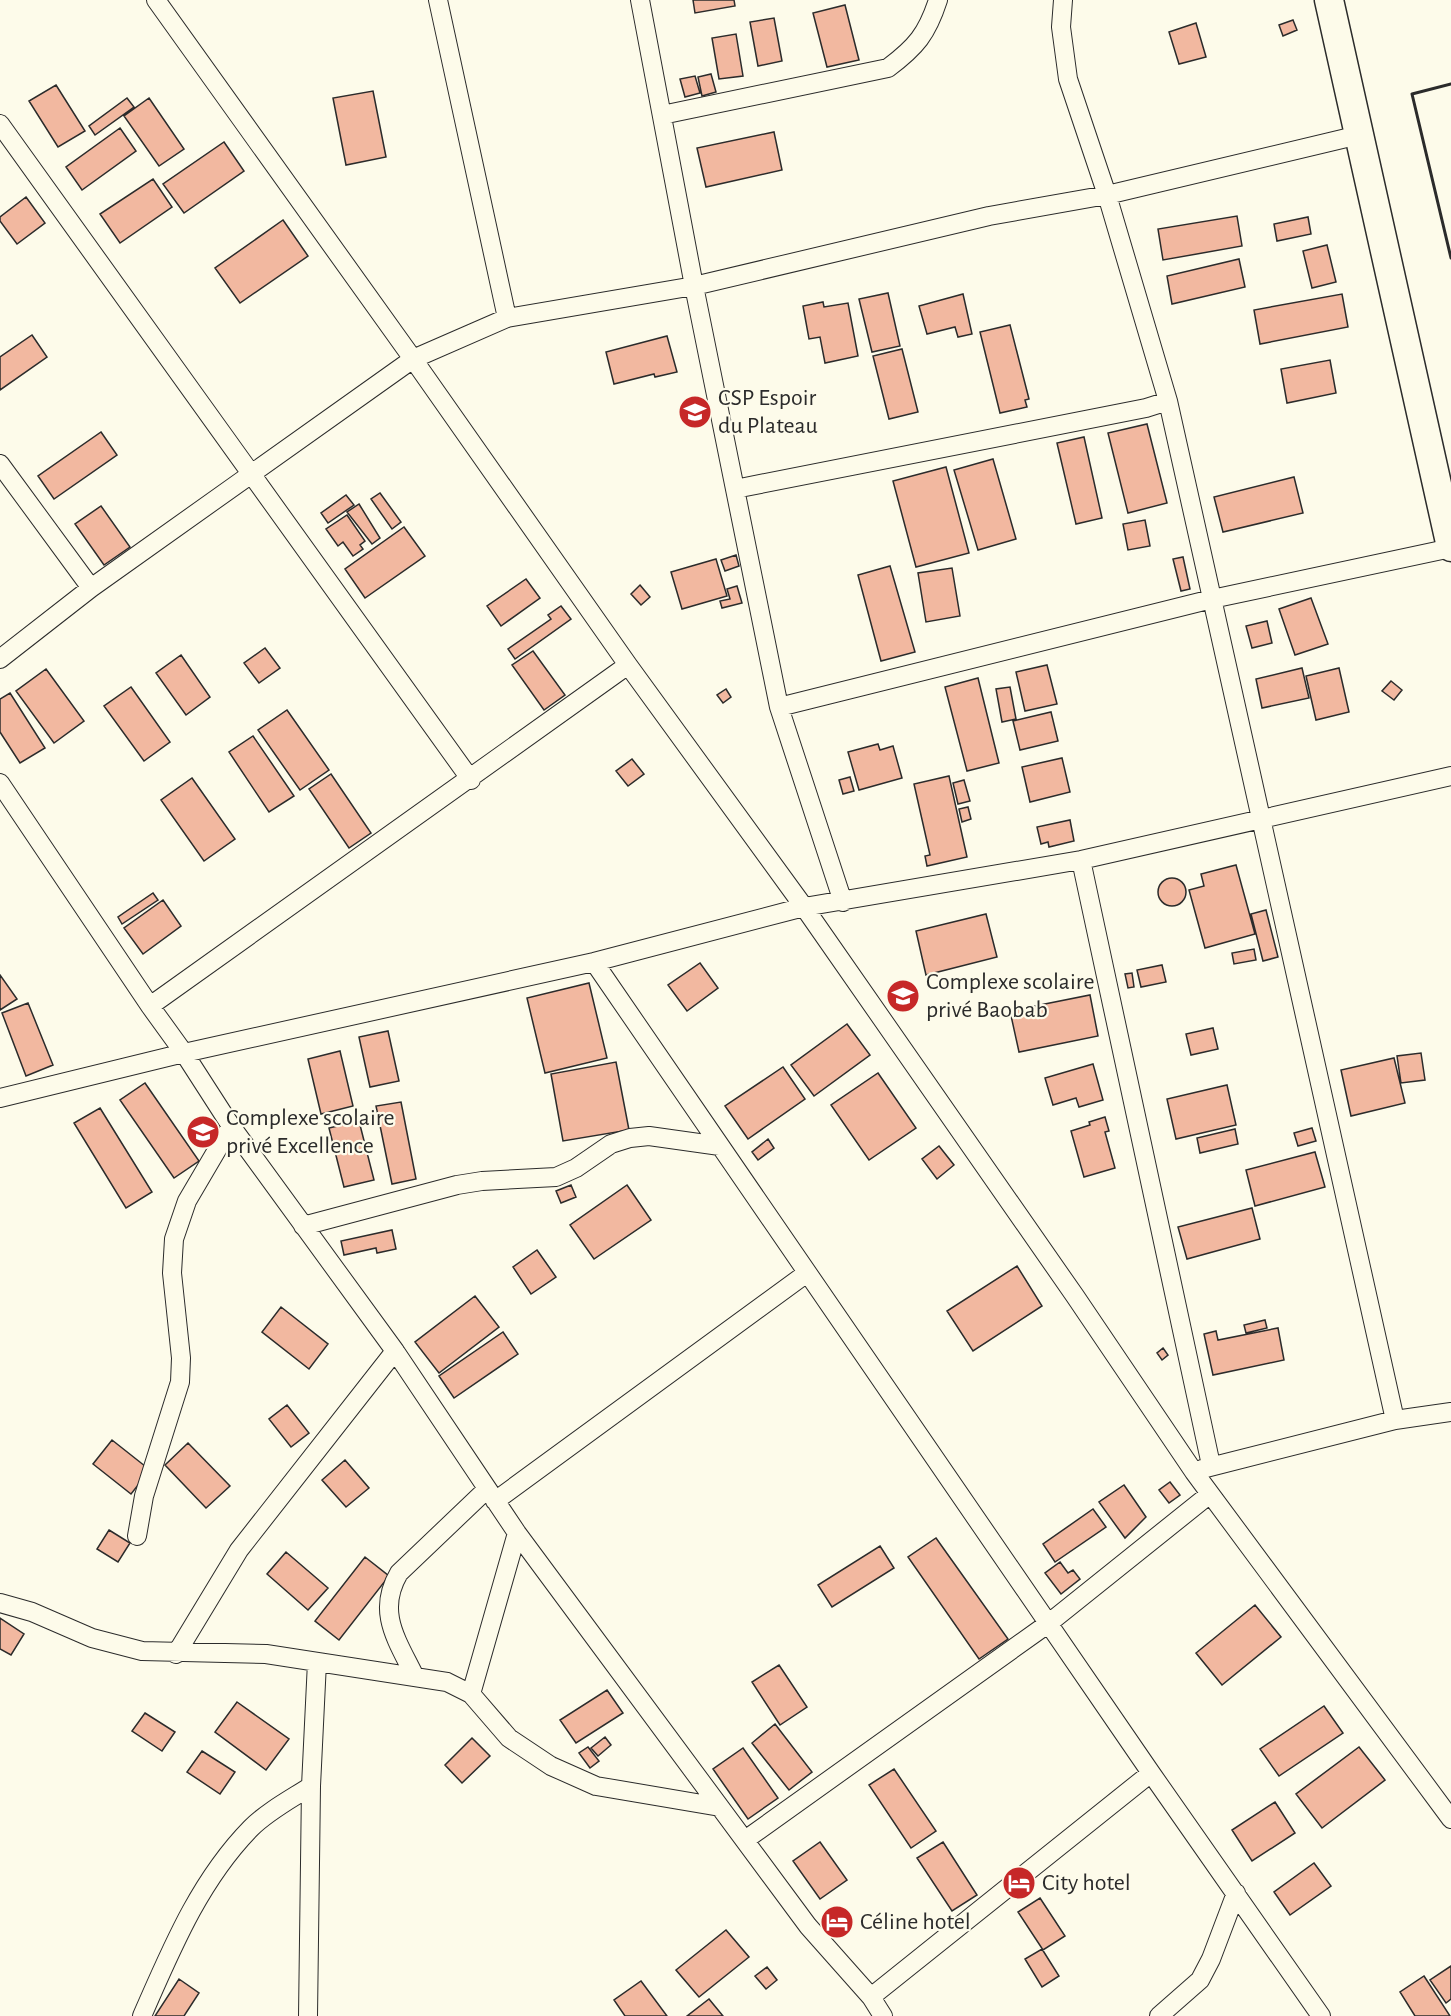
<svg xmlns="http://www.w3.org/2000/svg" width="1451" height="2016" viewBox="0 0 1451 2016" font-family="'Alegreya Sans',sans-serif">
<rect width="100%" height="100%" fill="#fdfbea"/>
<!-- building -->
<path fill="#f2b8a0" stroke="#2b2b2b" stroke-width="1.5" d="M693 0H734L735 6 695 13Z
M845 5 859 60 827 67 813 13Z
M774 18 782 61 758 66 750 22Z
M1293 20 1297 30 1283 36 1279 25Z
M1196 23 1206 57 1179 64 1169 32Z
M736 34 743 76 719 79 712 38Z
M711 74 716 92 702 96 698 77Z
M695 76 700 93 685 97 680 79Z
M56 85 85 131 58 147 29 101Z
M373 91 386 157 346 165 333 98Z
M127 98 134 107 95 135 89 126Z
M149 98 184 149 159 166 124 116Z
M120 128 136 151 82 190 66 167Z
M774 132 782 170 706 187 697 148Z
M224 142 244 171 184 213 163 184Z
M153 179 172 207 120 243 100 214Z
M26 197 45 223 17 244 0 221V217Z
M1237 216 1242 246 1163 260 1158 229Z
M1308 217 1311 234 1277 241 1274 224Z
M283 220 308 256 240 303 215 268Z
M1327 245 1336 282 1312 288 1303 251Z
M1239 259 1245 287 1172 304 1167 276Z
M888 293 900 346 872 352 859 299Z
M963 294 972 334 958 337 955 327 927 334 919 306Z
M1342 294 1348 327 1260 344 1254 310Z
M823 302 824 307 848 303 858 356 825 363 820 337 809 339 803 306Z
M1010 325 1029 399 1025 400 1027 407 1000 413 980 332Z
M32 335 47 357 0 390V357Z
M667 336 677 372 655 377 654 374 614 384 606 352Z
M902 349 918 412 889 419 873 356Z
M1330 360 1336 393 1287 403 1281 369Z
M1147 424 1167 503 1128 513 1108 433Z
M101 432 117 455 54 499 38 476Z
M1084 437 1102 518 1076 524 1057 443Z
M993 459 1016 539 978 550 954 470Z
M946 467 969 553 916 567 893 481Z
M1294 477 1303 513 1223 532 1214 497Z
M380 493 401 522 392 529 371 499Z
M346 495 354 505 328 523 321 513Z
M359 504 380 538 372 544 347 512Z
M101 506 130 547 104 565 75 524Z
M347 515 365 541 360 545 363 549 353 556 343 542 338 546 326 529Z
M1145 520 1150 546 1128 550 1123 524Z
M404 527 425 556 365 598 345 569Z
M736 555 739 566 725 571 721 560Z
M1183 557 1190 589 1181 591 1173 559Z
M716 559 727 596 682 609 671 572Z
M890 566 915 652 881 661 858 575Z
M952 568 960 616 926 622 918 573Z
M526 579 540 598 501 626 487 606Z
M640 585 650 597 641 605 631 594Z
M737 586 742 603 722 608 720 601 730 599 727 589Z
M1311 598 1328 644 1295 655 1279 609Z
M561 606 571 619 515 659 508 649 551 619 548 615Z
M1267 621 1272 643 1252 648 1246 626Z
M265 648 280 668 259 683 244 663Z
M533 651 565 695 544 710 512 665Z
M181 655 210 697 186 715 156 673Z
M1047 665 1057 704 1025 711 1016 672Z
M1302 668 1309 698 1262 708 1256 679Z
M1339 668 1349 712 1316 720 1306 676Z
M46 669 84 721 54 743 16 691Z
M978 678 999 763 967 771 945 687Z
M1391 681 1402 690 1394 700 1382 691Z
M131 687 170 742 144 761 104 706Z
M1010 687 1016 719 1002 722 996 689Z
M726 689 731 697 723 703 717 695Z
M10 693 45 748 20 763 0 732V699Z
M287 710 329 770 300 790 258 730Z
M1051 712 1058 741 1020 750 1013 721Z
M253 736 294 796 269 812 229 752Z
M878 744 880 750 893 746 902 778 859 790 848 752Z
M1062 758 1070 792 1030 802 1022 767Z
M632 759 644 774 628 786 616 771Z
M331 774 371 833 349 848 309 789Z
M949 776 967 857 927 866 925 856 930 855 914 784Z
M850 777 854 791 843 794 839 780Z
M192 778 235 839 204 861 161 800Z
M964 780 970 801 958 804 953 783Z
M968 807 971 819 962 822 959 809Z
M1070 820 1074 841 1049 847 1048 842 1041 844 1037 827Z
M1236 865 1255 934 1205 948 1189 890 1204 886 1201 874Z
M1158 892a14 14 0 1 1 28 0a14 14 0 1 1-28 0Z
M153 893 158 900 122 924 118 917Z
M163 900 181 926 143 954 124 928Z
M1266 910 1278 957 1263 961 1251 914Z
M986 914 997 957 926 975 916 931Z
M1254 949 1256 960 1234 964 1232 953Z
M700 963 718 988 687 1011 668 985Z
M1162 965 1166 982 1141 987 1137 970Z
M1132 973 1134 987 1128 988 1125 974Z
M0 975 17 999 0 1010Z
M589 983 607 1058 545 1073 527 998Z
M1090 995 1098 1036 1019 1052 1010 1011Z
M28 1003 53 1065 26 1076 2 1013Z
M847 1024 870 1055 814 1096 791 1065Z
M1213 1028 1218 1049 1191 1055 1186 1034Z
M388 1031 399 1081 370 1087 359 1037Z
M340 1051 353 1106 321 1114 308 1059Z
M1421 1053 1425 1080 1401 1083 1397 1056Z
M1394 1058 1405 1103 1351 1116 1341 1070Z
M616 1062 629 1130 563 1141 551 1074Z
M1093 1064 1103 1100 1079 1107 1076 1098 1053 1105 1045 1078Z
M783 1067 805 1099 748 1139 725 1106Z
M878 1073 916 1128 869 1160 831 1105Z
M145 1083 199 1161 174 1178 120 1100Z
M1227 1085 1236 1125 1176 1139 1167 1099Z
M401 1102 416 1179 392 1184 376 1106Z
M100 1108 152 1192 126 1208 74 1123Z
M1105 1117 1109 1131 1105 1132 1115 1168 1084 1177 1071 1131 1090 1125 1089 1122Z
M359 1121 374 1180 344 1187 329 1128Z
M1312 1128 1316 1141 1298 1146 1294 1133Z
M1235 1129 1238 1144 1200 1153 1197 1138Z
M768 1139 774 1148 758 1160 752 1152Z
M939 1146 954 1165 937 1179 922 1159Z
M1315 1152 1325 1187 1255 1206 1246 1170Z
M571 1185 576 1197 561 1203 556 1191Z
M627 1185 651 1220 594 1259 570 1225Z
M1252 1208 1260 1239 1187 1259 1178 1227Z
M392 1230 396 1249 377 1253 376 1248 344 1255 341 1241Z
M537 1250 556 1277 531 1294 513 1267Z
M1017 1266 1042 1306 973 1351 947 1311Z
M475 1296 499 1327 439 1373 415 1342Z
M281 1307 328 1344 309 1369 262 1332Z
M1265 1320 1267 1328 1246 1333 1244 1325Z
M1278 1328 1284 1360 1213 1375 1204 1334 1216 1331 1218 1340Z
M503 1332 518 1354 454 1398 439 1376Z
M1163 1348 1168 1355 1162 1360 1157 1353Z
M287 1405 309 1433 291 1447 269 1419Z
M112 1440 150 1470 131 1494 93 1464Z
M188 1443 230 1486 206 1508 165 1465Z
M345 1460 369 1488 346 1507 322 1480Z
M1170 1482 1180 1495 1169 1503 1159 1490Z
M1124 1485 1146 1517 1125 1538 1099 1502Z
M1093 1509 1106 1527 1055 1562 1043 1544Z
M109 1530 130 1543 118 1562 97 1549Z
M936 1538 1008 1639 979 1659 908 1557Z
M880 1546 894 1568 832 1607 818 1585Z
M286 1552 328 1588 308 1610 267 1574Z
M365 1557 389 1576 339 1640 315 1621Z
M1060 1562 1068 1573 1073 1570 1080 1579 1061 1594 1045 1573Z
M1255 1605 1281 1637 1222 1685 1196 1653Z
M0 1618 24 1634 11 1655 0 1649Z
M779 1665 807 1707 780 1725 752 1682Z
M607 1690 623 1713 576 1743 560 1720Z
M237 1702 289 1739 266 1770 215 1732Z
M1324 1706 1343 1733 1279 1776 1260 1749Z
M145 1713 175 1732 162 1751 132 1731Z
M775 1724 812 1772 789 1790 752 1743Z
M605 1737 611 1745 598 1756 591 1748Z
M472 1738 490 1756 462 1783 445 1765Z
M588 1747 599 1761 590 1768 579 1753Z
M1359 1747 1385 1780 1322 1828 1296 1794Z
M743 1748 778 1798 748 1819 713 1769Z
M202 1751 235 1772 220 1794 187 1772Z
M894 1769 936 1831 911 1848 869 1785Z
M1275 1802 1295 1833 1252 1861 1232 1830Z
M820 1842 847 1880 820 1899 793 1861Z
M943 1842 977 1895 952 1911 917 1858Z
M1314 1863 1331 1886 1290 1915 1274 1892Z
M1040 1898 1065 1936 1043 1950 1018 1912Z
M726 1930 749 1957 699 1997 676 1970Z
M1042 1949 1059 1976 1042 1987 1025 1959Z
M1451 1966V1999L1446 2003 1430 1980Z
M767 1967 777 1980 766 1989 755 1976Z
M1424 1976 1450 2016H1415L1400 1992Z
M179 1979 199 1993 184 2016H155Z
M641 1981 667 2016H625L614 2000Z
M709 1999 723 2016H687Z"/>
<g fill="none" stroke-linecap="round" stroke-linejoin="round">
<!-- minor casing -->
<g stroke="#2b2b2b" stroke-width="20">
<path id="minor" d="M156 0 413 359 628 665 804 907 1075 1296 1194 1472 1451 1819
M438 0 507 318
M640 0 694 286 779 707 843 902
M1063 0 1061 27 1068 79 1107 195 1168 401 1395 1420
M662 115 888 68C916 47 927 34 938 0
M0 124 471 780
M0 464 91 588
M735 489 1146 408 1168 401
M0 659 91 588 413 359 507 318 694 286 989 216 1107 195 1359 135
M779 707 1212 599 1451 548
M0 783 150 1006 184 1053 231 1126 395 1351 517 1533 808 1926 871 1997 883 2016
M1081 860 1211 1465
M594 962 1151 1773 1321 2016
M150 1006 628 665
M0 1098 184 1053 594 962 804 907 1081 860 1451 776
M303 1226 457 1185 482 1181 556 1177 576 1168 611 1144 630 1138 649 1136 720 1146
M1202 1469 1395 1420 1451 1412
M495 1501 807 1273
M137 1536 144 1496 180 1382 181 1358 172 1273 174 1239 187 1201 231 1126
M0 1603 32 1612 92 1638 142 1651 266 1654 447 1682 471 1694 509 1738 551 1766 596 1786 720 1807
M176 1654 239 1550 395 1351
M415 1677C397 1640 376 1612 399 1573L486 1490
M471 1694 517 1533
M745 1840 1049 1623 1210 1494
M871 1997 1151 1773
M142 2016C171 1950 199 1881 251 1828 268 1811 291 1799 311 1786
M308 2016 311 1786 317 1662
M1159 2016 1200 1980 1211 1959 1236 1893"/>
</g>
<!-- primary casing -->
<g stroke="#2b2b2b" stroke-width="31">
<path id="primary" d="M1329 0 1451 547"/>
</g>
<!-- minor -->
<use href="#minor" stroke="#fdfbea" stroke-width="18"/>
<!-- primary -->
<use href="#primary" stroke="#fdfbea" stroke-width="28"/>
<!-- wall -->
<path stroke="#2b2b2b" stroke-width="3" d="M1451 84 1412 94 1451 258"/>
</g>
<!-- icons -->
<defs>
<g id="school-disc" transform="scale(1.725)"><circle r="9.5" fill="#c62828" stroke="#fdfbea"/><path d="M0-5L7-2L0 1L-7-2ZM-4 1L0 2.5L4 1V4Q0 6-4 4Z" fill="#fff"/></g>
<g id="hotel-disc" transform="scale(1.725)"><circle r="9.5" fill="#c62828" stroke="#fdfbea"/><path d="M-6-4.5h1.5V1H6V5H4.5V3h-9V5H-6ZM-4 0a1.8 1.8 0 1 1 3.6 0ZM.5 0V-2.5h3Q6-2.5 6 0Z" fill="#fff"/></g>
</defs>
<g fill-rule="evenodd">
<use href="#school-disc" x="695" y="412"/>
<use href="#school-disc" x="903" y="996"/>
<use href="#school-disc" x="203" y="1132"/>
<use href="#hotel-disc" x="1019" y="1883"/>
<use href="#hotel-disc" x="837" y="1922"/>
</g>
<g text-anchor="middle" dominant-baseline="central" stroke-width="4.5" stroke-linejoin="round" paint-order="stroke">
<!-- poi labels -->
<g font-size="24" fill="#2b2b2b" stroke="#fdfbea" text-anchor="start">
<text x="718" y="398">CSP Espoir<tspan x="718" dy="28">du Plateau</tspan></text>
<text x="926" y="982">Complexe scolaire<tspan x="926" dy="28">privé Baobab</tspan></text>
<text x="226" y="1118">Complexe scolaire<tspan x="226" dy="28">privé Excellence</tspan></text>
<text x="1042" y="1883">City hotel</text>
<text x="860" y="1922">Céline hotel</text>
</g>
</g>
</svg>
